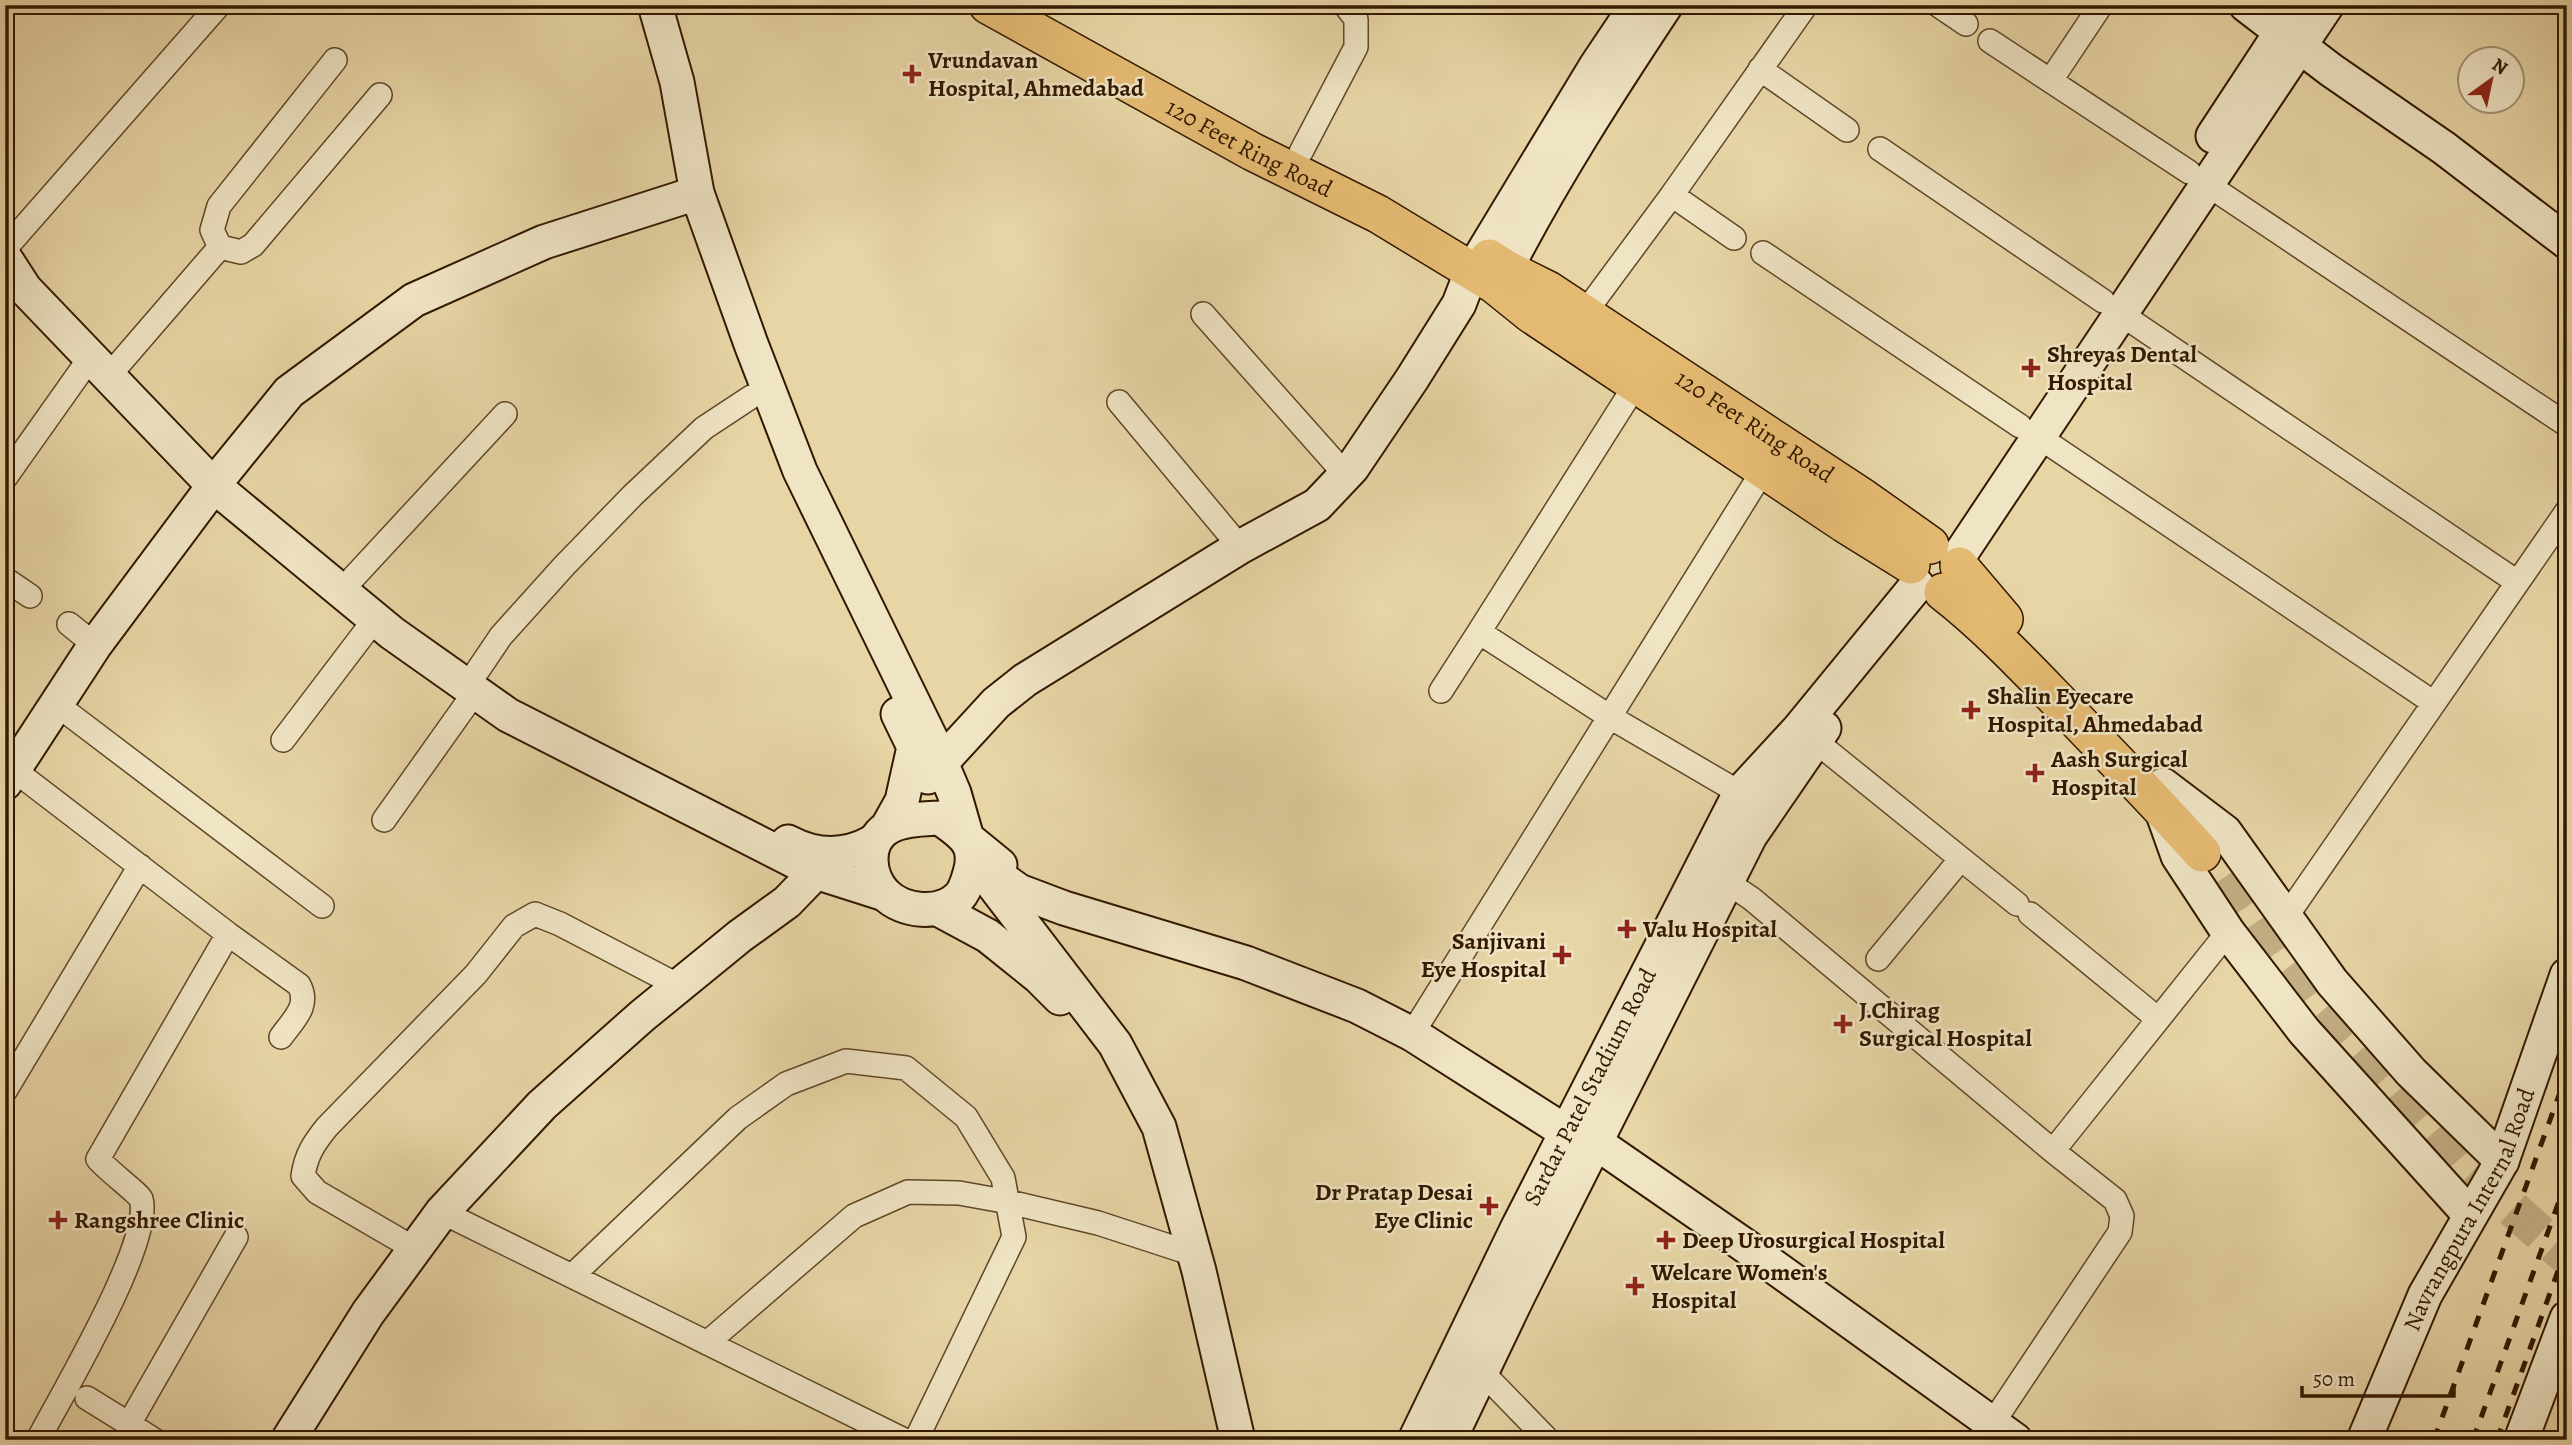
<svg xmlns="http://www.w3.org/2000/svg" width="2572" height="1445" viewBox="0 0 2572 1445" font-family="Alegreya,serif">
<rect width="100%" height="100%" fill="#e7d5a5"/>
<filter id="stains"><feTurbulence type="fractalNoise" baseFrequency=".00286" numOctaves="4"/><feColorMatrix values="0 0 0 0 .2 0 0 0 0 .09 0 0 0 0 .02 0 0 0 .5 -.17"/></filter>
<radialGradient id="worn" r=".72"><stop offset=".6" stop-color="#630" stop-opacity="0"/><stop offset="1" stop-color="#630" stop-opacity=".3"/></radialGradient>
<g fill="none" stroke-linecap="round" stroke-linejoin="round">
<!-- primary-tunnel -->
<path stroke="#c3af84" stroke-width="37" stroke-dasharray="37 18" stroke-linecap="butt" d="M2199 828 2283 952 2324 1005 2461 1163 2567 1257"/>
<!-- street casing -->
<g stroke="#5f4729" stroke-width="26">
<path id="street" d="M1938 5 1966 24
M1990 41 2189 172
M1760 69 1847 130
M2051 80 2101 5
M1880 149 2103 301
M1301 152 1356 47V19L1345 5
M2208 185 2567 425
M1672 195 1734 238
M11 242 219 5
M220 247 241 252 253 245 380 95
M220 247 212 230 219 206 335 60
M1763 253 2020 426
M1203 314 1345 474
M1584 314 1672 195 1806 5
M2121 314 2517 582
M119 364 220 247
M1636 384 1479 632 1610 717 1740 793
M1119 402 1240 547
M2039 437 2434 703
M5 478 90 358
M353 578 505 414
M5 579 30 596
M69 624 95 645
M476 673 501 636 565 565 633 495 704 428 751 397
M1441 691 1479 632
M56 704 322 906
M1804 732 2017 904
M283 740 375 619
M14 770 228 934 299 985C310 1006 294 1019 281 1037
M384 820 475 692
M1715 874 1752 899 2053 1151 2115 1200 2122 1216 2120 1232 1992 1424
M2030 914 2158 1019
M2286 917 2567 511
M1878 959 1960 860
M1412 1034 1764 469
M5 1091 140 866
M2053 1151 2228 932
M442 1212 904 1440
M415 1249 317 1192 303 1176C306 1155 314 1143 327 1127L476 974 514 926 535 914 560 924 679 986
M572 1276 738 1118 786 1084 846 1061 906 1068 966 1117 1003 1178 1014 1237 916 1440
M707 1343 854 1216 908 1192 959 1193 1009 1202 1098 1223 1181 1250 1193 1249
M1482 1372 1548 1440
M87 1398 129 1424
M38 1440C61 1396 154 1240 141 1199 139 1194 106 1169 98 1159L228 934
M154 1440 129 1424 236 1237"/>
</g>
<!-- secondary casing -->
<g stroke="#321800" stroke-width="37">
<g id="secondary">
<path d="M655 5 677 82 697 193 751 344 800 471 931 739 954 793 967 838 1000 865"/>
<path d="M2246 5 2331 70 2444 148 2567 242"/>
<path d="M2213 136 2299 5"/>
<path d="M1482 254 1596 66 1637 5"/>
<path d="M5 258 25 289 214 486 392 633 508 715 816 872 885 894"/>
<path d="M1506 269C1553 178 1609 91 1666 5"/>
<path d="M1957 559 2327 5"/>
<path d="M928 777 996 703 1025 680 1240 547 1317 505 1352 468 1412 379 1459 304 1472 270"/>
<path d="M5 783 95 645 224 472 289 392 414 300 544 242 697 193"/>
<path d="M2163 785 2225 832 2332 982 2411 1072 2502 1161"/>
<path d="M2162 811 2178 856 2228 932 2304 1031 2470 1215"/>
<path d="M940 818C961 833 979 843 970 873 968 880 964 892 959 897 940 916 903 912 885 894 868 876 864 843 887 828 902 819 923 819 940 818Z"/>
<path d="M887 828 902 801 914 747 898 714"/>
<path d="M788 842C816 857 846 857 873 842"/>
<path d="M974 859 1019 891 1064 908 1246 963 1357 1006 1412 1034 1566 1132 1595 1142 1744 1245 2015 1440"/>
<path d="M988 878 1115 1044 1159 1127 1199 1271 1238 1440"/>
<path d="M938 909 988 936 1039 977 1060 998"/>
<path d="M288 1440 368 1313 442 1212 542 1105 642 1016 740 936 787 902 816 872 822 854"/>
<path id="s1" d="M1415 1440 1517 1229 1740 793 1799 729 1917 585"/>
<path d="M1449 1440 1519 1294 1750 836 1824 728"/>
<path id="s2" d="M2364 1440 2425 1295 2502 1161 2567 975"/>
<path d="M2521 1440 2567 1318"/>
</g>
</g>
<!-- primary casing -->
<g stroke="#321800" stroke-width="40">
<g id="primary">
<path id="s3" d="M988 5 1253 152 1378 214 1495 285 1531 314 1845 524 1911 565"/>
<path id="s4" d="M1489 258 1506 269 1548 290 1865 499 1930 545"/>
<path d="M1959 566 2004 619"/>
<path d="M1943 592C1988 627 2027 669 2067 710 2112 757 2158 804 2202 853"/>
</g>
</g>
<!-- street -->
<use href="#street" stroke="#efe4c4" stroke-width="23"/>
<!-- secondary -->
<use href="#secondary" stroke="#efe4c4" stroke-width="33"/>
<!-- primary -->
<use href="#primary" stroke="#e4ba72" stroke-width="37"/>
<!-- rail -->
<path stroke="#321800" stroke-width="5" stroke-dasharray="12 12" stroke-linecap="butt" d="M2434 1440 2567 1073
M2473 1440 2567 1179
M2497 1440 2567 1246"/>
</g>
<!-- markers -->
<g fill="#8f2418" stroke="#efe4c4" stroke-width="2.5">
<path d="M908.5 63.5h7v7h7v7h-7v7h-7v-7h-7v-7h7z"/>
<path d="M2027.5 357.5h7v7h7v7h-7v7h-7v-7h-7v-7h7z"/>
<path d="M1967.5 699.5h7v7h7v7h-7v7h-7v-7h-7v-7h7z"/>
<path d="M2031.5 762.5h7v7h7v7h-7v7h-7v-7h-7v-7h7z"/>
<path d="M1623.5 918.5h7v7h7v7h-7v7h-7v-7h-7v-7h7z"/>
<path d="M1558.5 944.5h7v7h7v7h-7v7h-7v-7h-7v-7h7z"/>
<path d="M1839.5 1013.5h7v7h7v7h-7v7h-7v-7h-7v-7h7z"/>
<path d="M1485.5 1195.5h7v7h7v7h-7v7h-7v-7h-7v-7h7z"/>
<path d="M54.5 1209.5h7v7h7v7h-7v7h-7v-7h-7v-7h7z"/>
<path d="M1662.5 1229.5h7v7h7v7h-7v7h-7v-7h-7v-7h7z"/>
<path d="M1631.5 1275.5h7v7h7v7h-7v7h-7v-7h-7v-7h7z"/>
</g>
<g text-anchor="middle" dominant-baseline="central" stroke-width="5" stroke-linejoin="round" paint-order="stroke">
<!-- poi labels -->
<g font-size="24" font-weight="bold" fill="#321800" stroke="#efe4c4" text-anchor="start">
<text x="928" y="60">Vrundavan<tspan x="928" dy="28">Hospital, Ahmedabad</tspan></text>
<text x="2047" y="354">Shreyas Dental<tspan x="2047" dy="28">Hospital</tspan></text>
<text x="1987" y="696">Shalin Eyecare<tspan x="1987" dy="28">Hospital, Ahmedabad</tspan></text>
<text x="2051" y="759">Aash Surgical<tspan x="2051" dy="28">Hospital</tspan></text>
<text x="1643" y="929">Valu Hospital</text>
<text x="1546" y="941" text-anchor="end">Sanjivani<tspan x="1546" dy="28">Eye Hospital</tspan></text>
<text x="1859" y="1010">J.Chirag<tspan x="1859" dy="28">Surgical Hospital</tspan></text>
<text x="1473" y="1192" text-anchor="end">Dr Pratap Desai<tspan x="1473" dy="28">Eye Clinic</tspan></text>
<text x="74" y="1220">Rangshree Clinic</text>
<text x="1682" y="1240">Deep Urosurgical Hospital</text>
<text x="1651" y="1272">Welcare Women's<tspan x="1651" dy="28">Hospital</tspan></text>
</g>
<!-- street labels -->
<g font-size="24" fill="#321800" stroke="#efe4c4">
<text stroke="none"><textPath href="#s3" startOffset="298">120 Feet Ring Road</textPath></text>
<text stroke="none"><textPath href="#s4" startOffset="315">120 Feet Ring Road</textPath></text>
<text stroke="none"><textPath href="#s1" startOffset="394">Sardar Patel Stadium Road</textPath></text>
<text stroke="none"><textPath href="#s2" startOffset="254">Navrangpura Internal Road</textPath></text>
</g>
</g>
<!-- margin -->
<rect width="2572" height="1445" fill="none" stroke="#e7d5a5" stroke-width="28"/>
<rect x="7" y="7" width="2558" height="1431" fill="none" stroke="#321800" stroke-width="3.5"/>
<rect x="14" y="14" width="2544" height="1417" fill="none" stroke="#321800" stroke-width="2"/>
<!-- north arrow -->
<g transform="translate(2491 80) rotate(33)"><circle r="33" fill="#efe4c4" stroke="#a39276" stroke-width="2"/>
<path d="M0-5L12 26L0 18L-12 26Z" fill="#8f2418"/>
<text y="-10" font-size="19" font-weight="bold" text-anchor="middle" fill="#321800">N</text>
</g>
<!-- scale -->
<path d="M2302 1386v10h152v-10" fill="none" stroke="#321800" stroke-width="3.5"/>
<text x="2313" y="1386" font-size="21" fill="#321800" stroke="#efe4c4" stroke-width="5" paint-order="stroke">50 m</text>
<rect width="100%" height="100%" filter="url(#stains)"/>
<rect width="100%" height="100%" fill="url(#worn)"/>
</svg>
